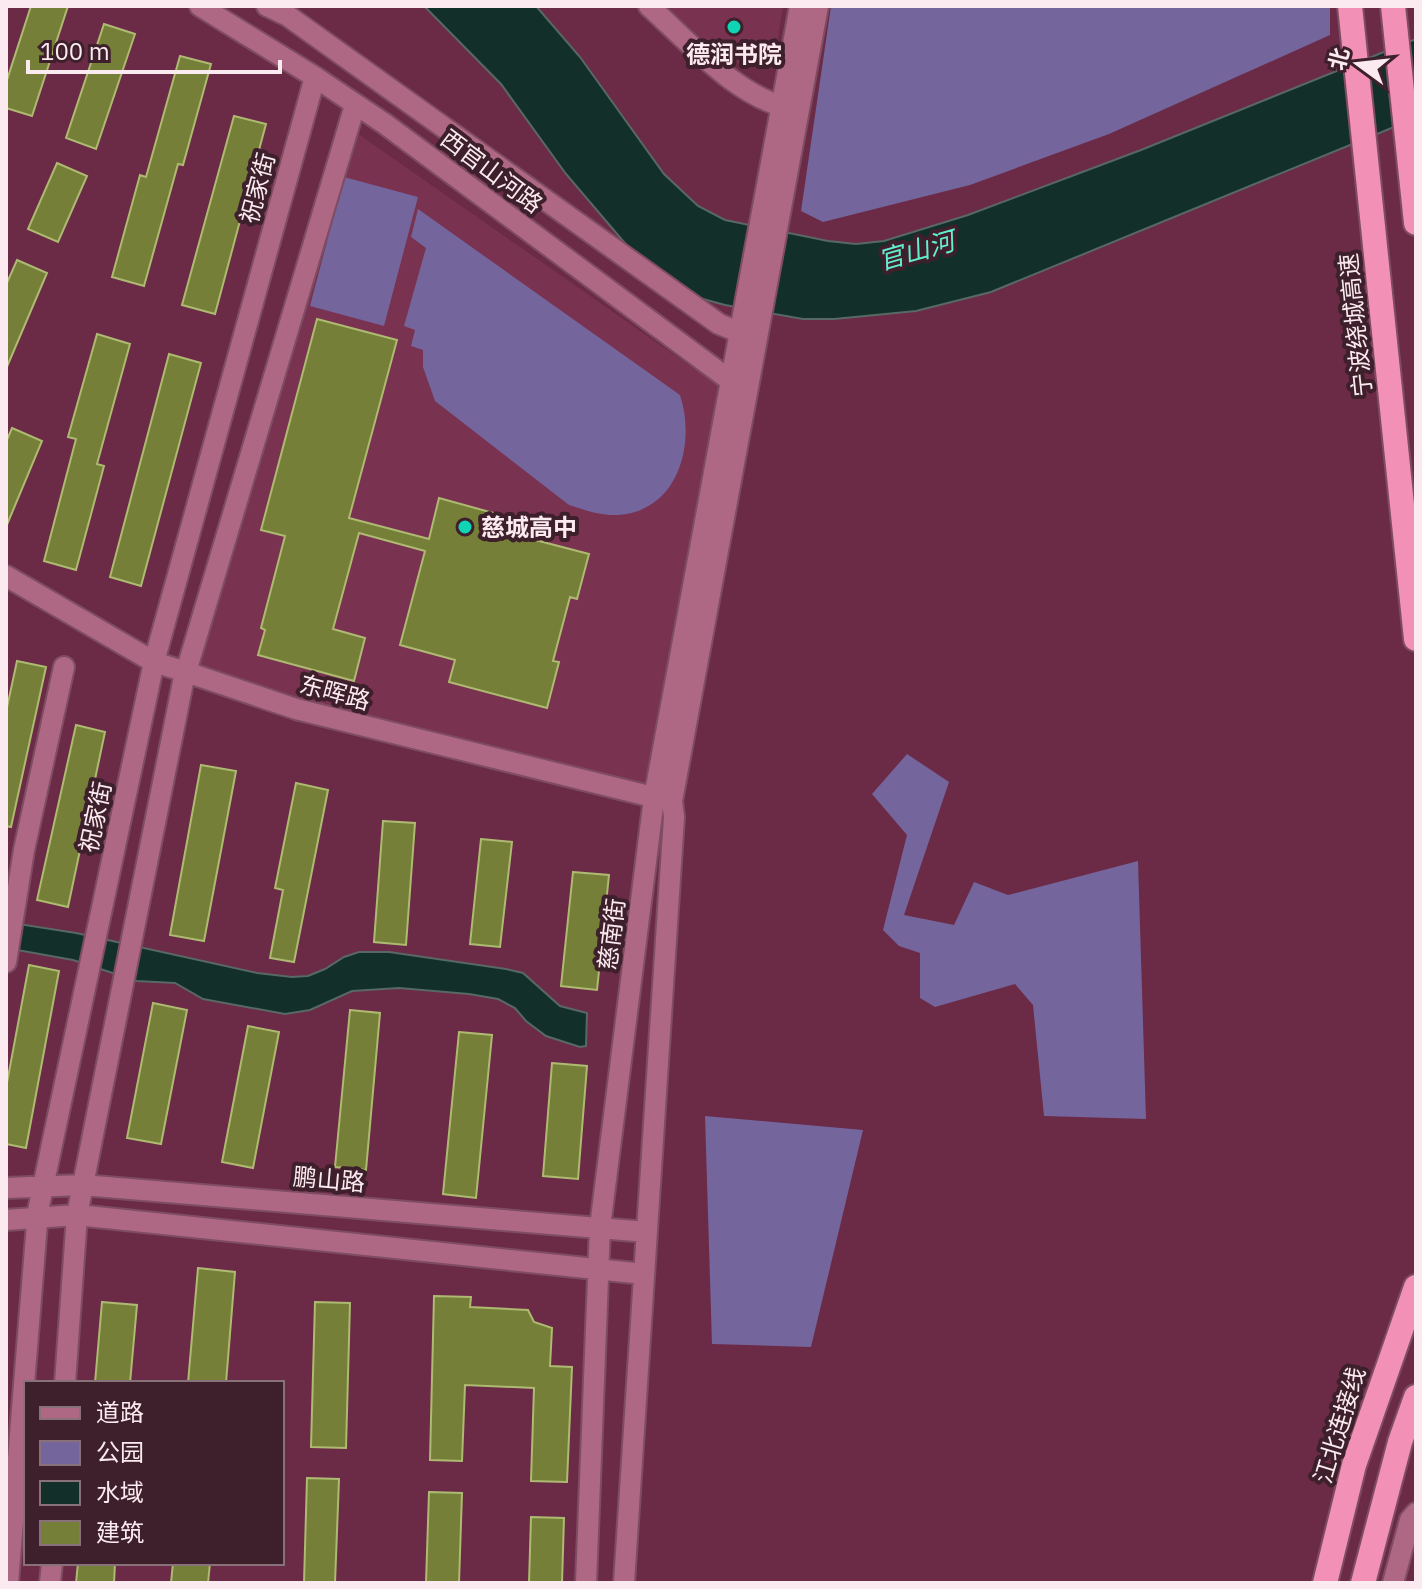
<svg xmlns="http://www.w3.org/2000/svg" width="1422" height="1589" viewBox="0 0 1422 1589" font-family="'IBM Plex Sans','Noto Sans SC',sans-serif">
<rect width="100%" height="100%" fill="#6b2b46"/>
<!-- built -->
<path fill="#7a3251" d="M666 6H783L775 56 747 68 713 49Z
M351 129 719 386 644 787 295 699 197 669Z"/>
<!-- green -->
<path fill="#74659d" d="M831 6H1330V35L1109 134 970 185 823 222 801 211Z
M344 177 418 197 384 326 310 306Z
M418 209 680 395C696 443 679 511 618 515 601 516 585 510 569 505L435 401 423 367V350L411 346 415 330 404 326 426 248 411 237Z
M907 754 949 782 904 915 954 925 974 882 1008 895 1138 861 1146 1119 1044 1116 1033 1005 1015 984 935 1007 920 998V953L899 946 883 930 907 835 872 794Z
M705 1116 863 1130 811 1347 712 1344Z"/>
<!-- water -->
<path fill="#123029" stroke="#586864" stroke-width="2" d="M424 6H536L580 57 664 174 698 206 725 220 828 241 856 244 884 241 968 215 1141 150 1416 39V118L991 292 916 311 834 319H803L725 305 703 299 682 289 629 248 566 174 501 84Z
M6 922 76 933 257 973 292 977 308 976 325 969 344 957 359 952H389L506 969 523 973 560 1006 587 1013 586 1046 580 1047 546 1036 526 1021 515 1008 498 999 469 994 399 988 352 991 310 1010 285 1014 203 999 175 983 137 981 73 960 6 948Z"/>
<!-- building -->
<path fill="#757f38" stroke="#aeba71" stroke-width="2" d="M31 6H68L32 116 6 108V83Z
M104 24 135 34 96 149 66 138Z
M180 56 211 64 183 165 178 164 144 286 112 277 140 175 146 177Z
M234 116 266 124 215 314 182 305Z
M57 163 87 176 58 242 28 229Z
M17 260 47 273 6 369V285Z
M317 319 397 340 349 518 429 539 439 498 497 514 493 529 589 554 577 599 570 597 553 661 559 662 547 708 449 682 455 660 400 645 425 551 359 533 333 629 365 638 354 681 258 655 265 630 261 628 285 536 261 530Z
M97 334 130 344 97 464 104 466 76 570 44 561 76 439 68 437Z
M169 354 201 363 141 586 110 577Z
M12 428 42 441 6 527V442Z
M17 661 46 667 11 827 6 826V712Z
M76 725 105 732 68 907 37 900Z
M201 765 236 771 204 941 170 935Z
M296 783 328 790 294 962 270 958 283 890 275 888Z
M383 821 415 823 406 945 374 942Z
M481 839 512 842 500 947 470 944Z
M573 872 609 875 597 990 561 986Z
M29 965 59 971 26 1148 6 1144V1088Z
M153 1003 187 1010 161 1144 127 1138Z
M350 1010 380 1013 366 1170 335 1167Z
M248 1026 279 1032 253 1168 222 1162Z
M459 1032 492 1035 476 1198 443 1194Z
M552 1063 587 1066 578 1179 543 1176Z
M198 1268 235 1272 226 1383H188Z
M434 1296 471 1297 470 1307 528 1310 534 1322 552 1328 550 1366 572 1367 567 1482 531 1481 534 1388 465 1385 462 1461 430 1460Z
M102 1302 137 1305 130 1383H95Z
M315 1302 350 1303 346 1448 311 1447Z
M307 1478 339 1479 335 1583H304Z
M429 1492 462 1493 459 1583H426Z
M531 1517 564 1518 562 1583H529Z
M78 1563H115L114 1583H76Z
M173 1563H210L208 1583H171Z"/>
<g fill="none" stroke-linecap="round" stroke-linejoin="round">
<!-- minor casing -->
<g stroke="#7e4c63" stroke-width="24">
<path id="minor" d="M200 6 315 77 385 124 731 381 740 383
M267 6 288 16 719 324 751 337
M649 6C689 42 740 101 795 109
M6 576 154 662 186 672 296 709 665 800
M6 962 24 850 64 667
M6 1188 82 1185 647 1232
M6 1220 77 1215 644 1274
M65 1383 77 1215 183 682 355 105
M8 1583 38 1211 43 1187 154 662 315 77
M50 1583 52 1563
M586 1583 600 1227 654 798 800 6
M624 1583 674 817 672 801 818 6
M1393 1583 1410 1520 1416 1513"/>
</g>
<!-- highway casing -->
<g stroke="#7e4c63" stroke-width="28">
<path id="highway" d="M1350 6 1416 639
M1393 6 1416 223
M1325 1583 1354 1465 1416 1287
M1363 1583 1400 1442 1416 1397"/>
</g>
<!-- minor -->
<use href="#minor" stroke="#af6883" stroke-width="20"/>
<!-- highway -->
<use href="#highway" stroke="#f290b5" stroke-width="24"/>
</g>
<!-- markers -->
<g fill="#0fd5b4" stroke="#3d202b" stroke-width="3">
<circle cx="734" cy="27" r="8"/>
<circle cx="465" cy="527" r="8"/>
</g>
<g text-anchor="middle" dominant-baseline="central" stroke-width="8" stroke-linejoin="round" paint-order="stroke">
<!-- poi labels -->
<g font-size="24" font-weight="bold" fill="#fbeaef" stroke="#3d202b">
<text x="734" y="54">德润书院</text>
<text x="481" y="527" text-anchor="start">慈城高中</text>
</g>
<!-- street labels -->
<g font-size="24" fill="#fbeaef" stroke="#3d202b">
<text transform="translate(492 171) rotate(37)">西官山河路</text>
<text transform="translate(257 188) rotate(-75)">祝家街</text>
<text transform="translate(1355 325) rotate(-96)">宁波绕城高速</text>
<text transform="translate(335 692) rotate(15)">东晖路</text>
<text transform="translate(95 817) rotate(-78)">祝家街</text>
<text transform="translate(611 934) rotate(-83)">慈南街</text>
<text transform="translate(329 1179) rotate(5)">鹏山路</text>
<text transform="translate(1339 1425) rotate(-73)">江北连接线</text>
</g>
<!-- water labels -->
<g font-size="26" font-style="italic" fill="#64edcf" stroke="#3d202b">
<text transform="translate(916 250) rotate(-16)">官山河</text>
</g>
</g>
<!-- border -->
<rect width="1422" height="1589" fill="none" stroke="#fbeaef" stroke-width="16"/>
<!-- legend -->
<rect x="24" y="1381" width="260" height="184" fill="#3d202b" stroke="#897179" stroke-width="2"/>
<rect x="40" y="1407" width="40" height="12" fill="#af6883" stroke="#897179" stroke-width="2"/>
<text x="96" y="1421" font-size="24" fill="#fbeaef">道路</text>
<rect x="40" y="1441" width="40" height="24" fill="#74659d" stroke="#897179" stroke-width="2"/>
<text x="96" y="1461" font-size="24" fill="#fbeaef">公园</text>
<rect x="40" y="1481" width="40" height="24" fill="#123029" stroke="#897179" stroke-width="2"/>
<text x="96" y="1501" font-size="24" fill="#fbeaef">水域</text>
<rect x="40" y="1521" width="40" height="24" fill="#757f38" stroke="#897179" stroke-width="2"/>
<text x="96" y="1541" font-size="24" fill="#fbeaef">建筑</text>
<!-- north arrow -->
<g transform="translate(1358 64) rotate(285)" stroke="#3d202b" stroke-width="6" paint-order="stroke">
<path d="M0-6L14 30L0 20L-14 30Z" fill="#fbeaef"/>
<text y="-12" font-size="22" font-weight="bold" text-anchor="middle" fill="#fbeaef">北</text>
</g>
<!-- scale -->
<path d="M28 60v12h252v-12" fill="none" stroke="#fbeaef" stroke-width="4"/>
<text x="40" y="60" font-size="24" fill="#fbeaef" stroke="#3d202b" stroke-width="6" paint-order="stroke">100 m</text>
</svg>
